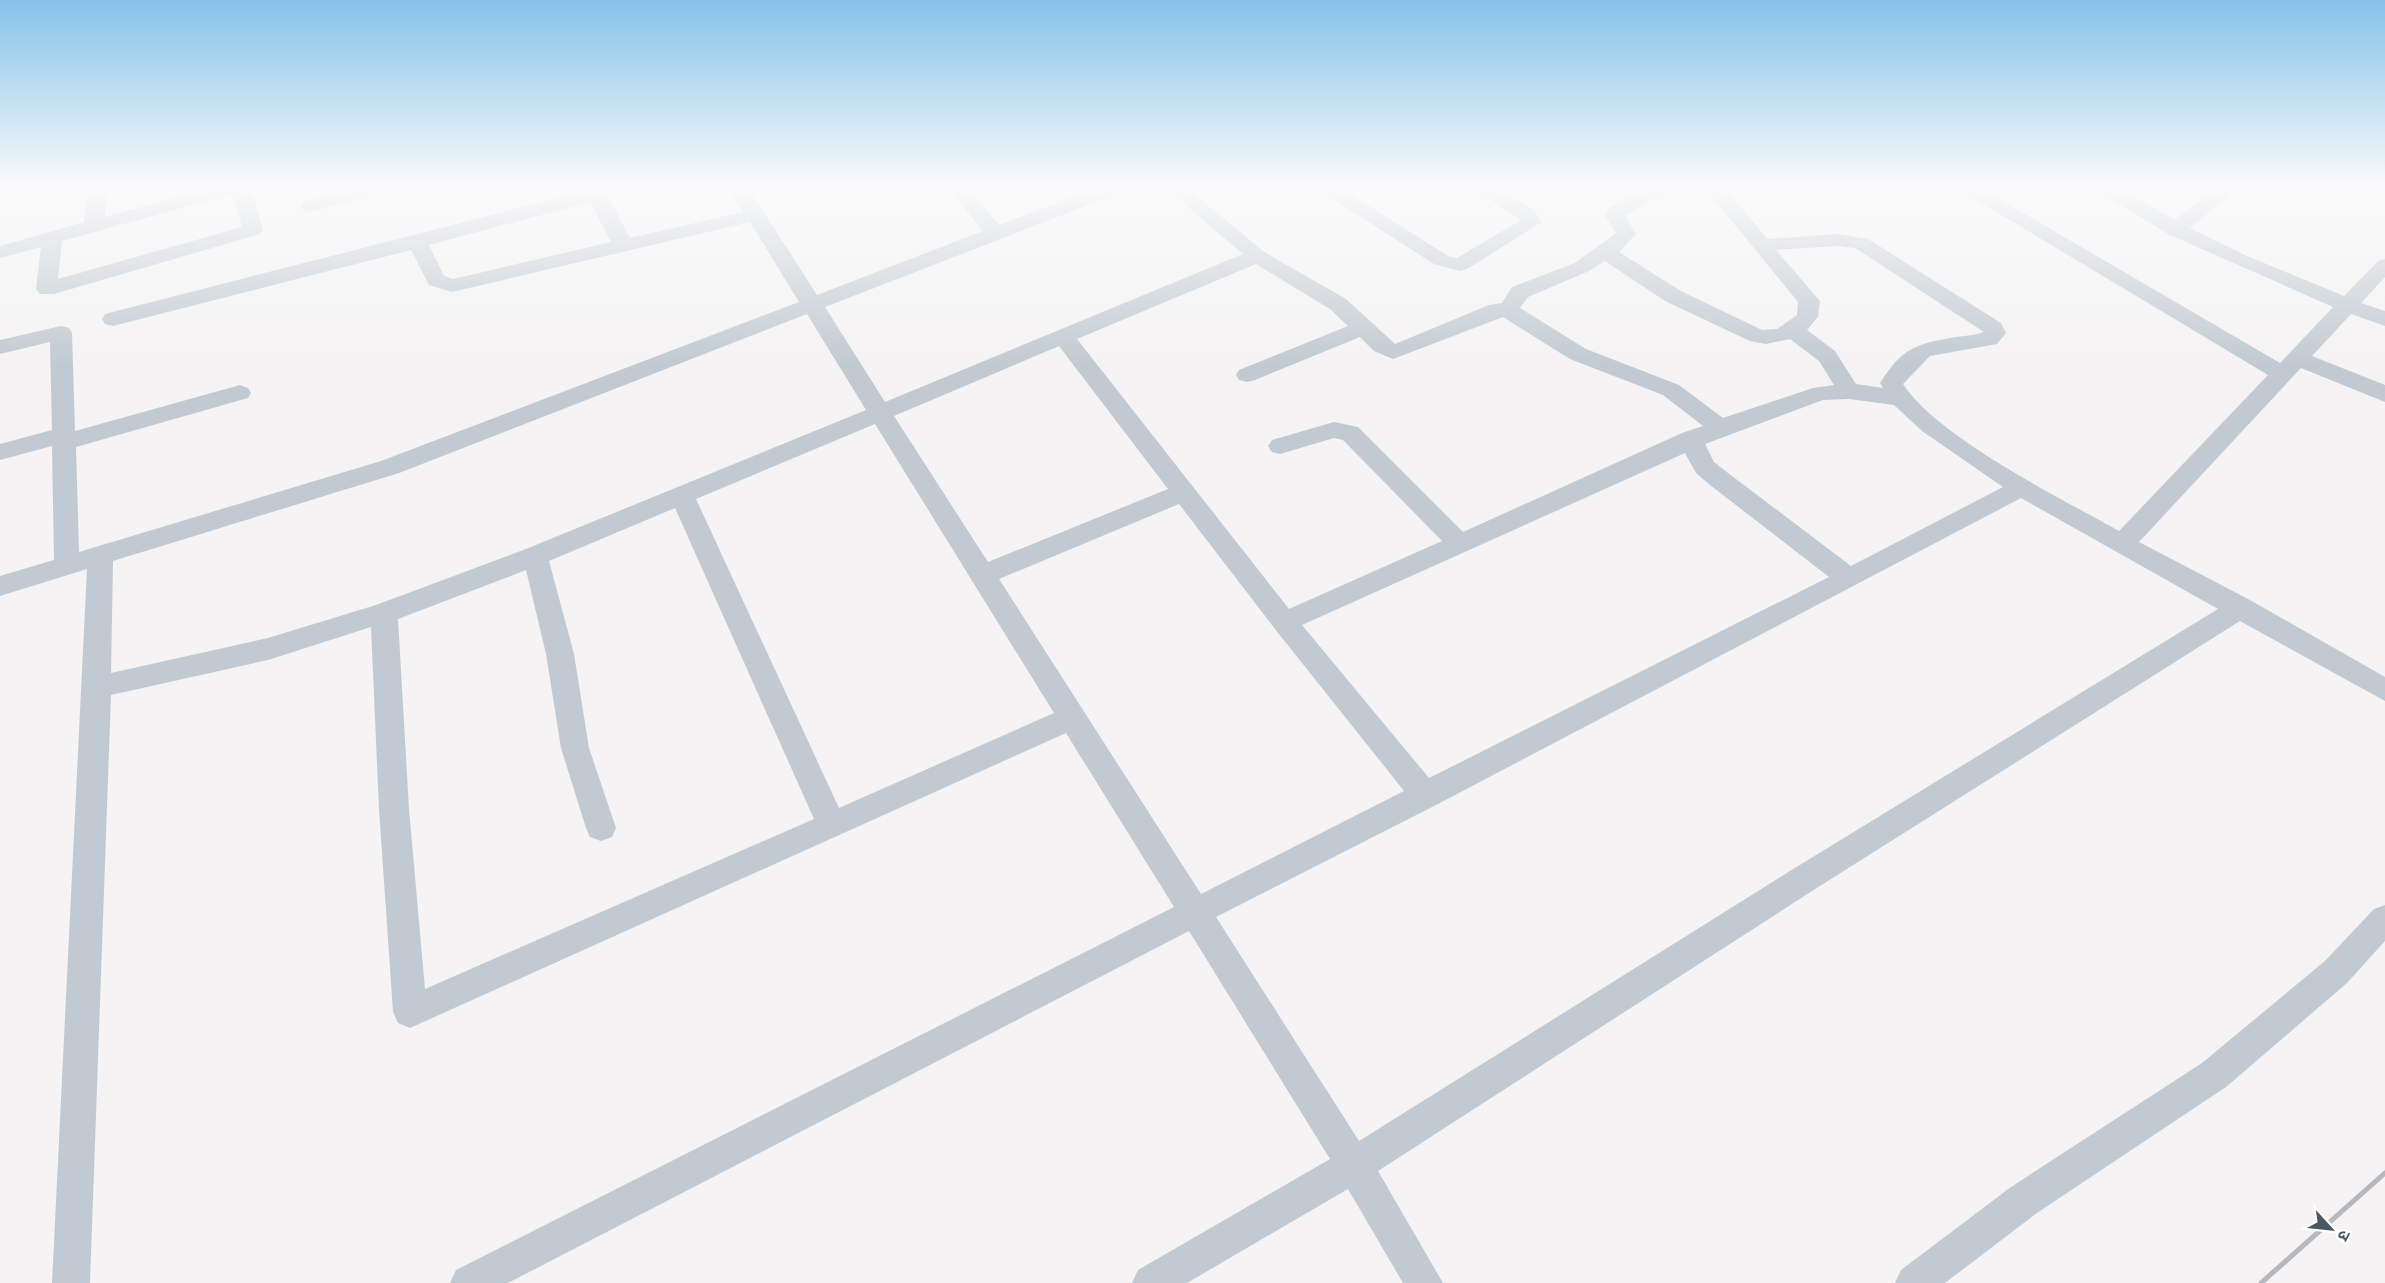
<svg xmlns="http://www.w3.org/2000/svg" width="2385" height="1283" viewBox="0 0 2385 1283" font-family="'Golos Text','Noto Sans Devanagari',sans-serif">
<rect width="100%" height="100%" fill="#f5f3f3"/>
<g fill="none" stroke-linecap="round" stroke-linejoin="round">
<!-- minor -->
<path fill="#c1cad2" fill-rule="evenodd" d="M88 186H108L105 217 217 186H250L263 230 260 234 54 294H40L36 289 41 247 0 258V246L84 222ZM233 194 242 227 58 279 62 241Z
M362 186H381L383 189 380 193 310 212 303 210 300 206 303 202Z
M582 186H602L630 238 743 212 727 186H747L817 295 983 231 947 186H967L999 225 1102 186H1130L1127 190 825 307 885 402 1243 254 1163 186H1185L1264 252 1346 299 1395 344 1489 305 1502 303 1512 287 1575 263 1616 233 1605 216 1608 208 1649 186H1674L1671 190 1625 215 1636 234 1619 252 1681 291 1762 330 1777 329 1797 315 1798 302 1703 186H1724L1767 239 1838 234 1868 239 2001 323 2006 333 1997 344 1930 356 1903 384C1937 437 2062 499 2119 531L2268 375 1953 186H1977L2280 363 2333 307 2168 234 2091 186H2115L2175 220 2218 186H2240L2190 228 2247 256 2344 296 2378 261 2385 259V277L2361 303 2385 311V326L2351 314 2312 356 2385 385V402L2301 368 2139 542 2250 600 2385 677V701L2240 621 1812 891 1378 1171 1443 1283H1403L1348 1189 1187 1283H1132L1138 1270 1330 1159 1189 931 508 1283H450L456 1270 1174 907 1066 733 410 1028 398 1023 393 1012 379 809 371 627 268 660 111 695 90 1283H52L87 569 0 596V576L54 560 52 446 0 460V444L52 430 50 342 0 354V340L61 326 69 328 72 333 75 431 240 385 248 388 251 393 248 398 76 447 79 552 381 461 799 302 750 222 452 292 429 285 411 250 113 326 105 324 102 319 105 314 585 191ZM590 202 611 242 453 279 444 276 429 245ZM1838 246 1855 248 1984 332C1976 335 1965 336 1956 337 1916 344 1903 347 1880 383L1883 388 1856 384 1835 351 1807 330 1818 317 1820 301 1776 250ZM1605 261 1665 301 1750 341 1766 344 1790 339 1819 361 1834 385 1813 388 1723 418 1679 385 1586 349 1520 308 1528 297 1589 271ZM1256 264 1330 309 1348 326 1239 370 1236 375 1239 380 1247 382 1255 380 1360 337 1374 351 1393 359 1503 317 1570 359 1663 395 1703 426 1682 433 1463 532 1358 427 1334 422 1272 440 1268 446 1272 452 1280 454 1334 438 1343 440 1442 541 1289 609 1077 339ZM807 314 866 410 526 549 376 605 268 638 111 673 113 561 399 473ZM1059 346 1168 489 988 562 894 416ZM1849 399 1894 405 1922 431 2003 487 1851 566 1728 473 1714 462 1705 444 1823 400ZM875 424 1054 713 839 808 696 499ZM1685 453 1696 473 1710 485 1829 577 1429 778 1302 625ZM2021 498 2218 609 1790 871 1359 1141 1216 917 1436 805ZM1179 504 1275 629 1404 791 1201 894 999 579ZM675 508 814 819 425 989 409 809 398 619 526 570 546 654 561 748 586 828 590 837 601 841 612 837 616 828 589 748 574 654 549 561Z
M1313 186H1337L1448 256 1457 258 1521 220 1469 186H1493L1534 210 1542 222 1467 269 1460 271 1434 264Z
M2385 905V941L2347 983 2226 1087 2037 1213 1945 1283H1895L1901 1270 2011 1187 2202 1063 2325 961 2374 909Z"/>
<!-- rail -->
<path stroke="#b5b8bd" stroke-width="5" d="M2261 1283 2385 1173"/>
</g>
<!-- sky -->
<linearGradient id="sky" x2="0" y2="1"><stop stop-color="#85c3ea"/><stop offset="0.51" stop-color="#fafafa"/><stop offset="1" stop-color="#fafafa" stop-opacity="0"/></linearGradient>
<rect width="2385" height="366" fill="url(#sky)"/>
<!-- north arrow -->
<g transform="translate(2331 1229) rotate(117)" stroke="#ffffff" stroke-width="4.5" paint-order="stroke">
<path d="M0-4.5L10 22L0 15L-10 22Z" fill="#4a5661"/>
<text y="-9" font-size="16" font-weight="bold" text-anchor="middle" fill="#4a5661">उ</text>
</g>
</svg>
